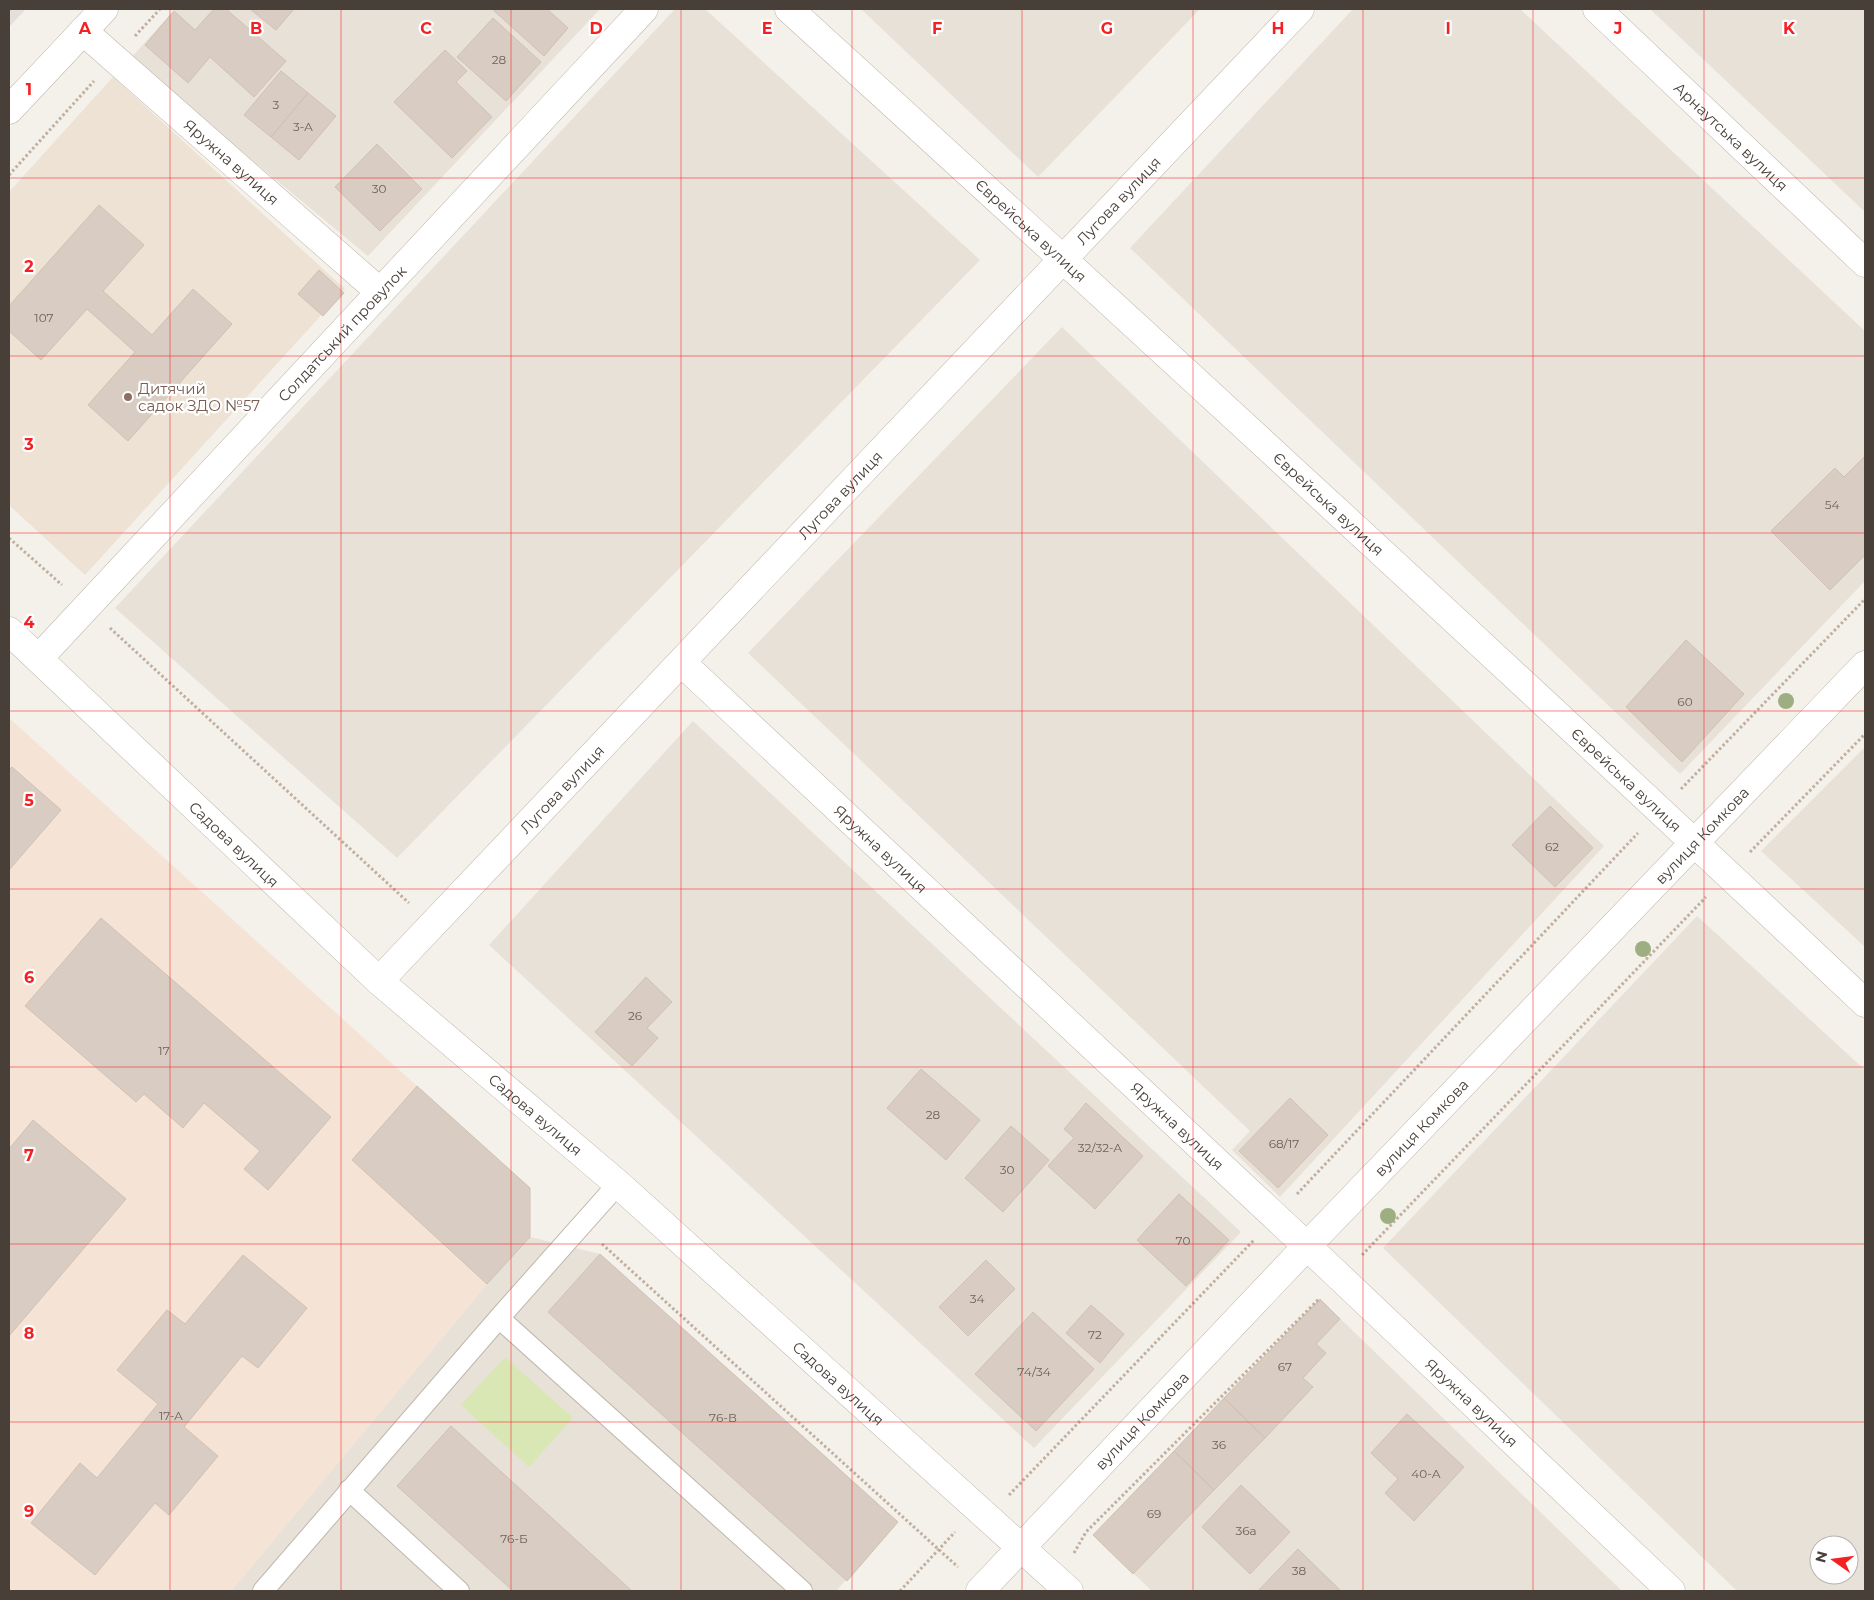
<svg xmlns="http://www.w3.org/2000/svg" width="1874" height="1600" viewBox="0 0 1874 1600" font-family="Montserrat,sans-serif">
<rect width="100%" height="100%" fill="#f4f0ea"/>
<!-- residential -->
<path fill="#e8e1d8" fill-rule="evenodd" d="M175 9H600L368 256 130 59Z
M675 9H705L980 260 397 858 115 608Z
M861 9H1200L1038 177Z
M1353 9H1520L1865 331V581L1680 774 1130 248Z
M1650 9H1865V212Z
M1062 327 1604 846 1280 1197 1232 1150 1250 1131 748 653Z
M693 721 1241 1232 1034 1448 489 945Z
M1865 747V947L1761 851Z
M1697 916 1865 1070V1591H1737L1383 1248ZM1819 1545H1849V1575H1819Z
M530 1237 600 1254 898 1522 836 1591H231L487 1284Z
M1320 1299 1622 1591H1152L1093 1535Z"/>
<!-- commercial -->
<path fill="#f5e3d6" d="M9 718 530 1188 487 1284 231 1591H9Z"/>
<!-- industrial -->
<path fill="#e4dfdb" d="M9 9H26L9 27Z"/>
<!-- education -->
<path fill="#ede2d4" d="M113 77 345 289 85 575 9 505V192Z"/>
<!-- green -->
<path fill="#d8e7b4" d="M505 1357 573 1418 529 1467 461 1405Z"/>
<!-- building -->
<path fill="#d9ccc2" stroke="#d1c0b3" d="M214 9H226L286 61 254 97 210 57 188 83 145 45 174 11 195 30Z
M250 9H294L276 30Z
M492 9H547L568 28 544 56Z
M493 18 541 62 506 101 457 57Z
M445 50 467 71 456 82 492 117 452 158 394 102Z
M281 71 308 93 271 137 244 115Z
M308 93 336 116 299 160 271 137Z
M377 144 422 189 380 231 335 187Z
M99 205 144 245 103 291 152 335 193 289 232 324 128 441 88 405 135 352 87 309 41 360 9 331V306Z
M319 270 344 293 323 316 298 294Z
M1865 456V555L1830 590 1771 531 1835 468 1844 477Z
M1686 640 1744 694 1682 762 1626 707Z
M12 767 61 810 9 870V770Z
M1550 806 1593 848 1555 887 1512 845Z
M101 918 331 1117 268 1190 244 1169 260 1151 204 1103 183 1128 144 1094 136 1102 25 1006Z
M646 977 672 1002 647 1028 658 1038 632 1066 595 1032Z
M921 1069 980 1120 946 1160 887 1108Z
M417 1086 530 1188V1237L487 1284 352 1160Z
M1290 1098 1328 1135 1278 1188 1239 1151Z
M1086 1103 1143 1156 1095 1209 1048 1166 1074 1138 1064 1129Z
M33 1120 126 1199 9 1336V1149Z
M1011 1126 1049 1160 1003 1212 965 1178Z
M1179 1194 1229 1240 1186 1286 1137 1240Z
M600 1254 898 1522 847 1581 548 1312Z
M243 1255 307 1308 258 1368 242 1356 184 1427 218 1456 169 1515 155 1503 95 1575 31 1523 80 1463 97 1478 158 1404 117 1370 167 1310 185 1324Z
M986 1260 1015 1289 968 1336 939 1307Z
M1320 1299 1340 1319 1316 1344 1326 1353 1303 1378 1313 1387 1265 1438 1224 1398Z
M1091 1305 1124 1334 1100 1363 1066 1333Z
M1033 1312 1094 1369 1036 1431 975 1374Z
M1224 1398 1265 1438 1214 1490 1174 1451Z
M1407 1414 1464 1467 1414 1521 1385 1493 1398 1479 1371 1453Z
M451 1426 632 1591H513L397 1486Z
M1174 1451 1214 1490 1133 1574 1093 1535Z
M1241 1485 1290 1532 1250 1574 1202 1527Z
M1298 1549 1341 1591H1258Z"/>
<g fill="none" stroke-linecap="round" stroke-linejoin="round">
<!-- service casing -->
<g stroke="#c0b6ac" stroke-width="22">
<path id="service" d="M499 1318 802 1591
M349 1490 459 1591
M263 1591 499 1318 618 1184"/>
</g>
<!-- minor casing -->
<g stroke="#c0b6ac" stroke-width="29">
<g id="minor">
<path id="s1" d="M789 9C1150 338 1510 668 1865 1003"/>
<path id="s2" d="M1597 9 1865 263"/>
<path id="s3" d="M83 31 380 292"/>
<path id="s4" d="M39 658 644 9"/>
<path id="s5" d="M682 663 1326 1264 1671 1591"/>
<path id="s6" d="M379 981C687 658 992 332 1300 9"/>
<path id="s7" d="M980 1591 1307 1246 1865 665"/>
</g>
</g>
<!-- tertiary casing -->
<g stroke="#c0b6ac" stroke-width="29">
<g id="tertiary">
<path d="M9 110 104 9"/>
<path id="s8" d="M9 631 379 981 618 1184 1069 1591"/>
</g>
</g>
<!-- path -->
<path stroke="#c1af9e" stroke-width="3" stroke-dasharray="2.5 2.5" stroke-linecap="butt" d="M135 36 160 9
M9 175 94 81
M9 538 62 585
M110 628 409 903
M1681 789 1865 599
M1750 852 1865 734
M1297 1194 1638 833
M602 1244 958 1567
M1362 1255 1706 897
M1009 1495 1254 1240
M1074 1553 1086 1532 1319 1299
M900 1591 955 1532"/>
<!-- service -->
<use href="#service" stroke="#fff" stroke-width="20"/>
<!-- minor -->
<use href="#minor" stroke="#fff" stroke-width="28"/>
<!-- tertiary -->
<use href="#tertiary" stroke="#fff" stroke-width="28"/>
</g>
<!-- trees -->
<g fill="#9daf82">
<circle cx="1786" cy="701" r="8"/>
<circle cx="1643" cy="949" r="8"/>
<circle cx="1388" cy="1216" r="8"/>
</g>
<!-- grid -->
<path fill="none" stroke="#f52022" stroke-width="1" stroke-opacity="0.55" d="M170 9V1591M341 9V1591M511 9V1591M681 9V1591M852 9V1591M1022 9V1591M1193 9V1591M1363 9V1591M1533 9V1591M1704 9V1591M9 178H1865M9 356H1865M9 533H1865M9 711H1865M9 889H1865M9 1067H1865M9 1244H1865M9 1422H1865"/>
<!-- markers -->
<circle fill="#8d6e63" stroke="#fff" stroke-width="2" cx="128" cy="397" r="5"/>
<g text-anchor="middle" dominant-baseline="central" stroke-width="4.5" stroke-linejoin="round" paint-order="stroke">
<!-- number labels -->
<g font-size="12" fill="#6c625a">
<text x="499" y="59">28</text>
<text x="276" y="104">3</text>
<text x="303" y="126">3-А</text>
<text x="379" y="188">30</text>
<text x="44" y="317">107</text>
<text x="1832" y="504">54</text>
<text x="1685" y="701">60</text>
<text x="1552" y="846">62</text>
<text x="635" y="1015">26</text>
<text x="164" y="1050">17</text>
<text x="933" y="1114">28</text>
<text x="1284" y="1143">68/17</text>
<text x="1100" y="1147">32/32-А</text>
<text x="1007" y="1169">30</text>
<text x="1183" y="1240">70</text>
<text x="977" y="1298">34</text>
<text x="1095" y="1334">72</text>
<text x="1285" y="1366">67</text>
<text x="1034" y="1371">74/34</text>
<text x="171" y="1415">17-А</text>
<text x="723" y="1417">76-В</text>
<text x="1219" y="1444">36</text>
<text x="1426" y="1473">40-А</text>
<text x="1154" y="1513">69</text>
<text x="1246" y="1530">36а</text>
<text x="514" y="1538">76-Б</text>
<text x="1299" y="1570">38</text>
</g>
<!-- street labels -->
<g font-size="15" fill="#483f38" stroke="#fff">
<text stroke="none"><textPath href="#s2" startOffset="185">Арнаутська вулиця</textPath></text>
<text stroke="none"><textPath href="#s3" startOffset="198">Яружна вулиця</textPath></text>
<text stroke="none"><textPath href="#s6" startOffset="1075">Лугова вулиця</textPath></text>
<text stroke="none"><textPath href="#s1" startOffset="328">Єврейська вулиця</textPath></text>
<text stroke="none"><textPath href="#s4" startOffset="444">Солдатський провулок</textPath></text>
<text stroke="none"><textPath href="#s6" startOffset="670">Лугова вулиця</textPath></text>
<text stroke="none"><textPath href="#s1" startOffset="732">Єврейська вулиця</textPath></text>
<text stroke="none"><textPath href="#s1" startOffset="1138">Єврейська вулиця</textPath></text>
<text stroke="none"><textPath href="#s6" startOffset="265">Лугова вулиця</textPath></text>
<text stroke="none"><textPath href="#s7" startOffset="1045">вулиця Комкова</textPath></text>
<text stroke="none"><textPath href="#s8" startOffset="310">Садова вулиця</textPath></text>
<text stroke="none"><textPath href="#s5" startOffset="272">Яружна вулиця</textPath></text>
<text stroke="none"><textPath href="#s8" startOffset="715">Садова вулиця</textPath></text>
<text stroke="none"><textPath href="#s5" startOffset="678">Яружна вулиця</textPath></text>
<text stroke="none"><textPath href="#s7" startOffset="640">вулиця Комкова</textPath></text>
<text stroke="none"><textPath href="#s8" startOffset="1120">Садова вулиця</textPath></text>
<text stroke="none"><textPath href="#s5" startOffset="1082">Яружна вулиця</textPath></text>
<text stroke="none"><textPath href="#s7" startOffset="235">вулиця Комкова</textPath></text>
</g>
<!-- education labels -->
<g font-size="15" fill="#785e54" stroke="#fff" text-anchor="start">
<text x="138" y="388">Дитячий<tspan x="138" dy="17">садок ЗДО №57</tspan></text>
</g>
</g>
<g font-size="16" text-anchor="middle" font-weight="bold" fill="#f52022" stroke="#fff" stroke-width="4.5" stroke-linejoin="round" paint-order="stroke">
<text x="85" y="34">A</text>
<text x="256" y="34">B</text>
<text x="426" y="34">C</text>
<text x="596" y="34">D</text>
<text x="767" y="34">E</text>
<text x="937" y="34">F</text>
<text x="1107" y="34">G</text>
<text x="1278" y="34">H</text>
<text x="1448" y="34">I</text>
<text x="1618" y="34">J</text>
<text x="1789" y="34">K</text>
<text x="29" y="95">1</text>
<text x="29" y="272">2</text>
<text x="29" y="450">3</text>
<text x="29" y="628">4</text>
<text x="29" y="806">5</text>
<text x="29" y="983">6</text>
<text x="29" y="1161">7</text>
<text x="29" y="1339">8</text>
<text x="29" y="1517">9</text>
</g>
<!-- border -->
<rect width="1874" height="1600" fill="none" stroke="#483f38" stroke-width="20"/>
<!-- north arrow -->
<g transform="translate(1834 1560) rotate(284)"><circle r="24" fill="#ffffff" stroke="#b6b2af"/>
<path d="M0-4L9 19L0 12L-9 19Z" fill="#f52022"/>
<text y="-8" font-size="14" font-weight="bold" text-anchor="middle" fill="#483f38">N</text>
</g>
</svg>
